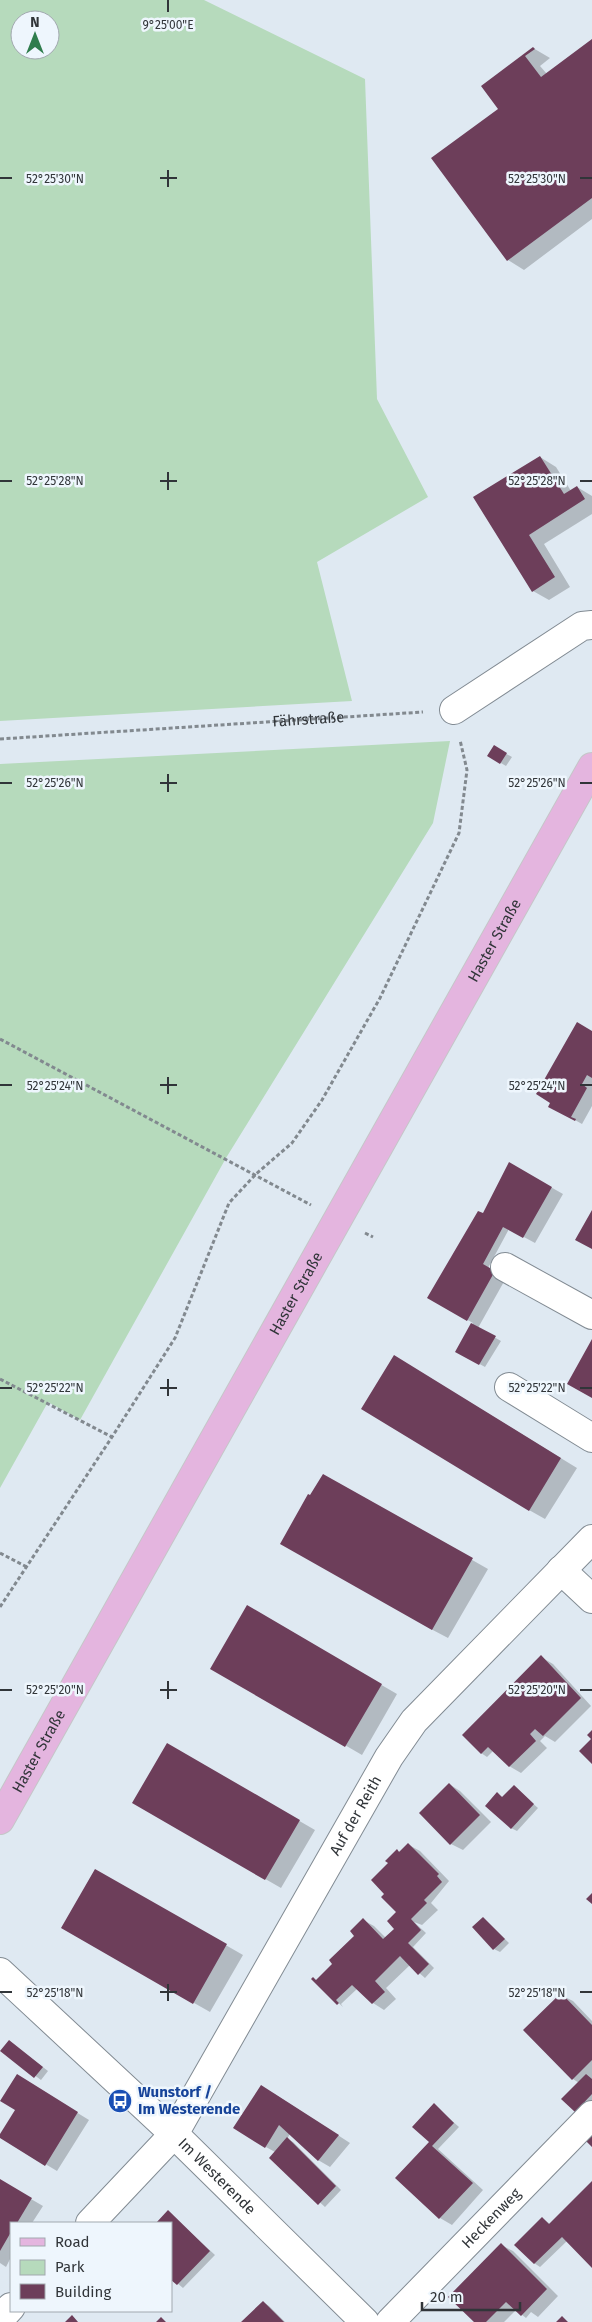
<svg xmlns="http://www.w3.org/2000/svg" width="592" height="2322" viewBox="0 0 592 2322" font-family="'Fira Sans',sans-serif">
<rect width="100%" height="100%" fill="#dfe9f2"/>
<!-- green -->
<path fill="#b6dabc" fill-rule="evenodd" d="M0 0H204L365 79 377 399 428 497 317 562 352 701 0 721ZM20 20H50V50H20Z
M450 741 433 823 226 1158 80 1420 48 1402 0 1488V764Z"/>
<!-- shadow -->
<path fill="#0003" d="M592 40V219L524 270 508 260 500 109 482 86 533 48 550 58 540 66 547 74Z
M540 457 556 467 571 491 577 487 592 496V514L544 544 570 587 549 600 533 591 475 498Z
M494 747 512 757 506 766 489 756Z
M592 1032V1106L582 1124 550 1106Z
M510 1164 563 1194 535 1243 509 1229 488 1268 506 1278 478 1328 501 1341 485 1367 456 1351 473 1323 428 1298 483 1215Z
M410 1366 577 1468 545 1519 529 1510Z
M323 1475 488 1569 448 1638 429 1628 310 1497Z
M247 1607 397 1694 362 1755 212 1668Z
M541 1657 553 1664 591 1706 555 1742 545 1736 540 1741 547 1748 521 1773 509 1766 493 1751 487 1757 481 1753Z
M168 1745 315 1830 281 1888 134 1803Z
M449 1784 460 1791 491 1822 463 1850 451 1844Z
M514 1787 538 1808 517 1831 511 1828 497 1794 504 1798Z
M409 1845 420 1851 449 1881 431 1903 438 1910 422 1925 414 1922 426 1933 413 1947 434 1968 425 1978 410 1965 386 1988 396 1999 384 2010 373 2003 358 1988 341 2004 343 2007 316 1982 332 1965 355 1936 363 1920 374 1926 386 1938 396 1928 400 1913 386 1894 390 1863 397 1851 401 1852Z
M95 1870 243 1955 210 2012 62 1928Z
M483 1918 509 1943 500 1952 494 1949Z
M561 1995 573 2001 592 2021V2103L581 2114 576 2111 579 2083 573 2079Z
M9 2041 48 2071 41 2080 2 2051Z
M37 2088 89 2120 57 2171 0 2137Z
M273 2093 350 2143 330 2167 318 2160 290 2134 287 2139 293 2142 341 2190 325 2207 270 2158 275 2152 266 2147Z
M434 2105 459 2127 438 2149 483 2190 452 2225 440 2218 397 2178 431 2142Z
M0 2181 43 2206 32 2223H11V2257L6 2267 0 2263Z
M592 2183V2266L567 2241 540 2267 534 2263 542 2218 550 2224Z
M168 2212 215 2255 183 2288 171 2278V2223H158Z
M501 2245 513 2251 558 2296 538 2317 531 2312 526 2318 516 2310 504 2322H476Z
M263 2302 269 2306 285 2322H243Z"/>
<!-- building -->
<path fill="#6d3e5a" d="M592 39V198L507 261 431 158 498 109 481 86 533 47 535 49 525 56 541 77Z
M540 456 564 494 577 486 585 499 529 535 555 577 532 592 473 497Z
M494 745 507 753 500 764 487 756Z
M577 1022 592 1031V1078L587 1075 582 1084 587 1088 571 1117 576 1119 575 1121 548 1107 550 1103 536 1094Z
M509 1162 552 1187 523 1238 503 1227 483 1264 495 1271 467 1321 427 1298 478 1211 483 1213Z
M592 1210V1249L575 1240Z
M471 1323 496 1336 479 1365 455 1352Z
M592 1339V1398L567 1384Z
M394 1355 561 1458 529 1511 361 1409Z
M323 1474 473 1558 432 1630 280 1544 308 1494 310 1495Z
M247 1605 382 1684 345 1747 210 1669Z
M541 1655 581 1698 543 1736 535 1729 530 1734 536 1741 509 1767 488 1747 481 1754 462 1735Z
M592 1730V1764L579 1751 591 1739 587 1735Z
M167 1743 300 1820 265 1880 132 1803Z
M449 1783 480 1815 450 1845 419 1813Z
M514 1785 534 1804 511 1829 485 1806 497 1792 502 1797Z
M408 1843 439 1874 437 1876 442 1882 424 1900 427 1903 411 1919 421 1930 408 1943 429 1964 418 1975 400 1956 375 1981 385 1992 372 2004 352 1985 336 2000 339 2003 337 2005 311 1979 313 1977 316 1980 332 1964 329 1960 354 1936 350 1931 363 1918 383 1939 394 1929 387 1921 396 1912 381 1897 384 1894 371 1880 388 1863 385 1861 397 1849 399 1852Z
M95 1869 227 1944 193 2004 61 1928Z
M592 1893V1904L586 1899Z
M483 1917 505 1939 493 1950 472 1927Z
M561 1993 592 2025V2060L572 2080 523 2030Z
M9 2040 43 2067 34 2078 0 2051Z
M17 2074 78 2112 45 2166 0 2138V2134L15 2110 0 2101Z
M586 2074 592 2079V2094L575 2112 561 2099Z
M261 2085 339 2135 318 2161 279 2125 265 2148 233 2128Z
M434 2103 454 2123 432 2146 473 2183 439 2219 395 2178 429 2142 412 2127Z
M592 2124V2147L581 2136Z
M287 2137 336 2186 318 2205 269 2158Z
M0 2179 32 2198 17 2223H11V2232L0 2251Z
M592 2181V2268L562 2237 534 2264 514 2245 542 2217 549 2224Z
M168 2210 210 2251 177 2285 171 2280V2223H156Z
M501 2243 547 2289 521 2316 506 2302 486 2322H474L448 2297Z
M263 2301 284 2322H241Z
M72 2315 78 2322H65Z
M562 2316 568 2322H556Z
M161 2317 166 2322H156Z"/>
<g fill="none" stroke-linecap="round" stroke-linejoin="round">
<!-- minor casing -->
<g stroke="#828b93" stroke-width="30">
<g id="minor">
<path d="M454 710 582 626 592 625"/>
<path d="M505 1267 592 1315"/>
<path d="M509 1387 592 1438"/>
<path d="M561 1570 592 1599"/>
<path id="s2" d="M0 1972 174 2134 365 2322"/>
<path id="s3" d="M90 2223 174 2134 389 1757 414 1721 592 1539"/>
<path d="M0 2319 11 2307"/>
<path id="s4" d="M390 2322 592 2115"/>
</g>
</g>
<!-- major casing -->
<g stroke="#c5c6c8" stroke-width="30">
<g id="major">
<path id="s5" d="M0 1820 592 767"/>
</g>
</g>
<!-- path -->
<g stroke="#82898f" stroke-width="3" stroke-dasharray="4 2.5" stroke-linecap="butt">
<path id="s1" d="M0 739 423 712"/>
<path d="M0 1039 311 1205"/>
<path d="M365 1233 373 1237"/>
<path d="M0 1379 112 1437"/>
<path d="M0 1553 27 1567"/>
<path d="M0 1607 112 1437 175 1338 229 1203 256 1174 292 1143 322 1100 380 998 459 833 467 770 460 740"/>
</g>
<!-- minor -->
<use href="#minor" stroke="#fff" stroke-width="28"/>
<!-- major -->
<use href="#major" stroke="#e4b5df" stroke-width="28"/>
</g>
<!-- ticks -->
<path fill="none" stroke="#313539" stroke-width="2" d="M168 0V12M168 170V187M0 178H12M160 178H177M580 178H592M168 472V490M0 481H12M160 481H177M580 481H592M168 774V792M0 783H12M160 783H177M580 783H592M168 1077V1094M0 1085H12M160 1085H177M580 1085H592M168 1379V1396M0 1388H12M160 1388H177M580 1388H592M168 1681V1699M0 1690H12M160 1690H177M580 1690H592M168 1984V2001M0 1992H12M160 1992H177M580 1992H592"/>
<!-- icons -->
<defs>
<g id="bus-disc" transform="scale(1.25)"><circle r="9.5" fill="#1a4fb4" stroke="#eef6fd"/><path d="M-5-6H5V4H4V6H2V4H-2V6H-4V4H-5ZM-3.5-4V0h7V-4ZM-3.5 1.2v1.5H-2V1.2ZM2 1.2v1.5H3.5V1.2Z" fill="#fff"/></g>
</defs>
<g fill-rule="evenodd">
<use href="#bus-disc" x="120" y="2101"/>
</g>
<g text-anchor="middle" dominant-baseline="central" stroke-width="5" stroke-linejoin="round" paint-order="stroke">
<!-- street labels -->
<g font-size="15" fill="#313539" stroke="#eef6fd">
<text stroke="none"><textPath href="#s1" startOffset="309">Fährstraße</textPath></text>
<text stroke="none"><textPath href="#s5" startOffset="1009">Haster Straße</textPath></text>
<text stroke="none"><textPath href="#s5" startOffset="604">Haster Straße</textPath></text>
<text stroke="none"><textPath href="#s5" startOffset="79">Haster Straße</textPath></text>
<text stroke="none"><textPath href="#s3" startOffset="489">Auf der Reith</textPath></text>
<text stroke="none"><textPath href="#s2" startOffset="298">Im Westerende</textPath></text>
<text stroke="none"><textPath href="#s4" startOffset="145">Heckenweg</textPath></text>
</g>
<!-- transit labels -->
<g font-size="15" font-weight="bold" fill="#164399" stroke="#eef6fd" text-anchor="start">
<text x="138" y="2092">Wunstorf /<tspan x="138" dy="17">Im Westerende</tspan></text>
</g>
</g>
<g font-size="12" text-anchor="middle" fill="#313539" stroke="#eef6fd" stroke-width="5" stroke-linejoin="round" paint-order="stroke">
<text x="168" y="29">9°25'00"E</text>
<text x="55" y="183">52°25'30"N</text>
<text x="537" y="183">52°25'30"N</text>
<text x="55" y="485">52°25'28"N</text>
<text x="537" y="485">52°25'28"N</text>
<text x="55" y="787">52°25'26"N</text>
<text x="537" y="787">52°25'26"N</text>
<text x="55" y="1090">52°25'24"N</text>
<text x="537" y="1090">52°25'24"N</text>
<text x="55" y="1392">52°25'22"N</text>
<text x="537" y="1392">52°25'22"N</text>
<text x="55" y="1694">52°25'20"N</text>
<text x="537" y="1694">52°25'20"N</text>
<text x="55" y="1997">52°25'18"N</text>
<text x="537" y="1997">52°25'18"N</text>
</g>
<!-- legend -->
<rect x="10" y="2222" width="162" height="90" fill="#eef6fd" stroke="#a2a9af"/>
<rect x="20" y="2238" width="25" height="8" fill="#e4b5df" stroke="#a2a9af"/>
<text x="55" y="2247" font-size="15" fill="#313539">Road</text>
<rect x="20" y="2260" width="25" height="15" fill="#b6dabc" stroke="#a2a9af"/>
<text x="55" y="2272" font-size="15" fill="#313539">Park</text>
<rect x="20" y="2284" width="25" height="15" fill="#6d3e5a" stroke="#a2a9af"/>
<text x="55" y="2297" font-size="15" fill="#313539">Building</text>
<!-- north arrow -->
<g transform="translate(35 35)"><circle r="24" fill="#eef6fd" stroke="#a2a9af"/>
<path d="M0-4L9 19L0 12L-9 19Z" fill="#2f7d4d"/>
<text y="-8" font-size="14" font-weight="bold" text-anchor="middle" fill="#313539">N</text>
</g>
<!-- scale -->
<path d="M422 2302v8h98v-8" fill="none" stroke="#313539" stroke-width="2.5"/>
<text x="430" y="2302" font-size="15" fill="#313539" stroke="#eef6fd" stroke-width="4" paint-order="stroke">20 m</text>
</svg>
